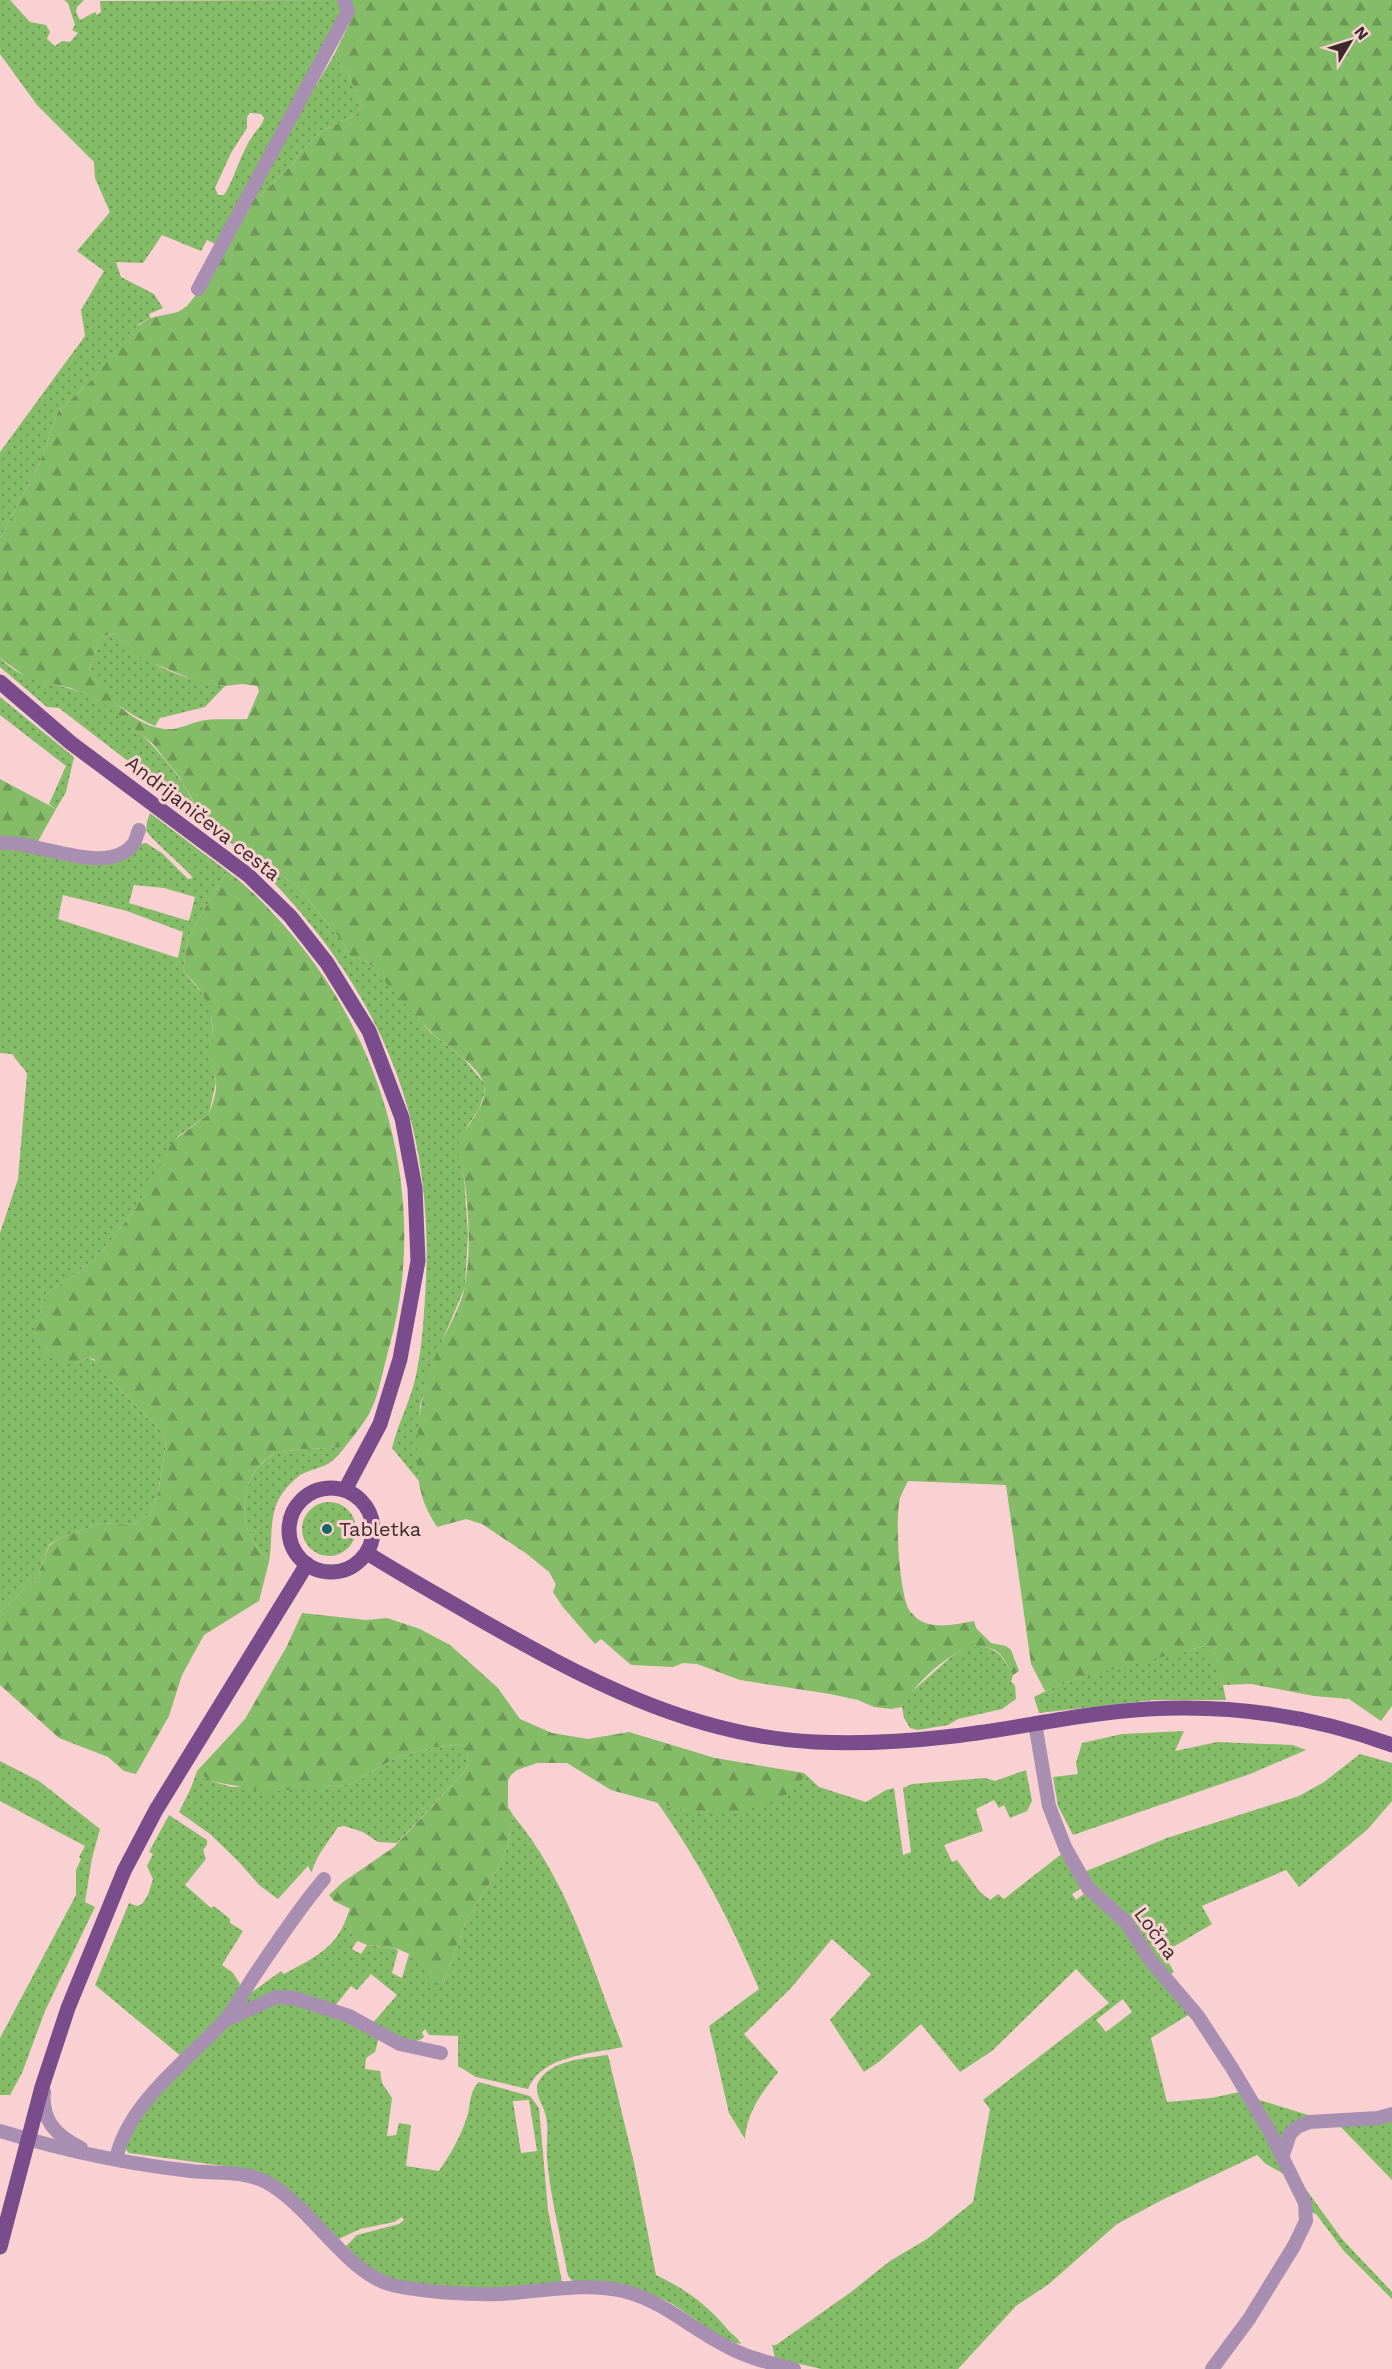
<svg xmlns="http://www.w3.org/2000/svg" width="1392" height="2369" viewBox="0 0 1392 2369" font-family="'Work Sans',sans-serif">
<defs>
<pattern id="grass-dots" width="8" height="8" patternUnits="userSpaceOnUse" patternTransform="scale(1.5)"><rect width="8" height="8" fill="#84bc67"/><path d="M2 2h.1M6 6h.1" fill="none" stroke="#6d9955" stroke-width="1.8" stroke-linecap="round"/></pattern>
<pattern id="forest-firs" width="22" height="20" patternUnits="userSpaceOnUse" patternTransform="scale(1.5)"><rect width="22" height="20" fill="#84bc67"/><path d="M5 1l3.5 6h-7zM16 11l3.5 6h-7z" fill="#6d9955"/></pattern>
</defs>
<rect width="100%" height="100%" fill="#fad1d2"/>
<!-- grass -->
<path fill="url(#grass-dots)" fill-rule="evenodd" d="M0 0H10L30 22 46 25 50 32 47 39 55 46 62 41 70 42 78 33 72 30 75 25 68 3 64 0H84L77 7 76 12 80 20 95 12 97 15 101 12 100 1 341 0 343 20 219 246 207 240 201 251 162 235 143 263 116 262 121 277 154 294 163 308 149 314 150 318 139 324 94 378 58 411 39 465 0 538V452L85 336 81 310 104 271 77 251 110 212 95 178 94 162 37 105 0 54ZM250 113 261 114 264 118C262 126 258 128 254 134 240 153 236 176 224 195H218L215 188 231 153 247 128V117Z
M334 55 348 74 362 106 356 115 320 132 298 155 294 163 259 197 249 198Z
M116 634C146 665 183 680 225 686L205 707 160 718 155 726C124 712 106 699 89 669L101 636Z
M0 658C27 686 60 681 92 697 126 714 154 745 177 775 186 785 190 800 200 810 206 816 215 821 222 827L220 836 180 801 59 708 47 707 0 667Z
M0 697 74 757 66 792 56 809 49 804 66 766 0 715Z
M150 813 227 871 188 937 183 971 207 999 211 1012 214 1049 212 1065 216 1082 209 1114 177 1137 136 1208 104 1249 74 1276 47 1293 43 1300 40 1314 74 1364 88 1358 98 1362 111 1380 161 1430 166 1444 158 1493 151 1512 139 1522 132 1525 101 1523 60 1538 49 1545 37 1577 0 1612V1233L18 1179 27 1073 12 1054 0 1053V846L70 858 146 843 162 853 188 879 193 878C186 868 148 837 147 831 145 826 148 819 150 813ZM134 885 164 888 195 897 189 921 129 903ZM63 895 127 911 183 932 178 958 58 919Z
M248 850 298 887 342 941 350 957 363 959 373 967 431 1033 463 1058 484 1083V1094L479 1109 468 1125 458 1147 464 1178 468 1234 465 1287 435 1358 420 1406 418 1463 419 1481 392 1448C398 1423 411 1400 416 1375 423 1344 424 1312 426 1280 434 1103 369 971 242 851Z
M345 1447C328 1469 325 1464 302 1474 298 1476 295 1480 291 1483 266 1508 274 1531 269 1562 263 1554 254 1545 250 1535 238 1508 246 1467 275 1454 290 1448 328 1449 345 1447Z
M302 1529a27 27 0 1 1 54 0a27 27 0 1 1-54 0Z
M979 1646C1000 1649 1003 1658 1013 1675L1011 1682 1015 1685 1016 1699 1002 1709 958 1719 948 1725 918 1730 910 1728 904 1718 902 1707 908 1695 951 1657 967 1648Z
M1206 1646 1223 1685 1226 1700H1153L1039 1713 1034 1697C1086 1670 1149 1659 1206 1646Z
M1184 1731 1175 1751 1217 1742 1293 1745 1306 1750 1250 1774 1073 1835 1058 1806 1053 1777 1078 1774 1076 1763 1082 1743 1122 1734Z
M461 1744 466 1747 468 1757 466 1770 397 1843 378 1842 363 1832 344 1826 338 1827C330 1840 314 1858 312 1873L308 1866 278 1899 259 1885 239 1862 210 1834 179 1812 191 1788 197 1771 210 1781 232 1787 349 1785 397 1757 432 1748Z
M1360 1754 1392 1763V1801L1368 1829 1299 1887 1286 1870 1202 1906 1212 1924 1163 1953 1174 1972 1168 1976 1095 1892 1084 1872 1167 1838 1299 1796 1324 1782Z
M0 1761 39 1781 100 1829 92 1858 85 1902 95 1907 45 2011 22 2073 10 2095H0V2038L76 1895V1870L81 1859 79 1857 85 1846 0 1801Z
M1026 1770 1032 1801 1027 1811 1010 1818 1004 1805 999 1808 994 1800 976 1809 983 1831 944 1845 952 1862 957 1860 980 1892 990 1900 998 1894 1004 1899 1064 1852 1082 1888 1072 1894 1076 1900 1085 1893 1113 1912 1193 2012 1151 2038 1167 2102 1211 2098 1244 2091 1287 2176 1266 2164 1257 2155 1164 2199 1117 2224 1049 2284 1016 2306 958 2369H821L775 2358 772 2345H776L851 2292 890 2261 927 2239 973 2202 990 2109 983 2100 1109 2003 1076 1969 992 2051 960 2072 921 2024 880 2061 864 2072 830 2020 871 1974 832 1939 791 1988 744 2034 778 2072C762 2093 747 2111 745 2139L729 2113 709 2026 759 1989C732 1924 698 1859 657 1802L684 1810 804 1777V1773L819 1787 866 1802 886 1790 894 1788 903 1855 911 1852 903 1788 912 1784 985 1778 995 1781ZM1123 1999 1132 2012 1106 2032 1096 2020Z
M169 1815 207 1840V1845L203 1850 206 1859 185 1885 211 1908 214 1906 230 1919V1923L243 1931 222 1965 233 1973 240 1984C230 2014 203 2035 182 2057L95 1985 129 1903 137 1906 142 1904 148 1895 153 1879 147 1866 153 1854 149 1852Z
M513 1815C570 1884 591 1965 623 2047 591 2054 542 2055 528 2089L476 2077 458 2066V2036L429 2035 425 2029 422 2032 424 2037C410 2049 385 2032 371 2025L397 1995 371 1974 357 1990 351 1986 334 2007 294 1994 242 2011 248 1995 281 1971 284 1974C309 1960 332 1951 344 1924L357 1941 352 1949 361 1954 367 1945 396 1949 398 1951 392 1973 402 1978 409 1954 443 1984 467 1919 492 1880 507 1848Z
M279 1999 326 2009 379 2037 375 2052 366 2058 365 2069 380 2071 382 2083 392 2098 387 2136 396 2135 399 2123 411 2125 406 2166 439 2171C450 2155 461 2136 467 2117 471 2105 469 2091 479 2082L530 2096 539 2108 548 2210 562 2282 503 2289 446 2287 385 2279 362 2263 346 2246 357 2235 399 2224 404 2220 402 2217 394 2222 360 2229 339 2239 308 2211 238 2168 129 2153 125 2149 124 2141 144 2111 219 2029ZM529 2100 537 2151 521 2153 513 2101Z
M608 2055 634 2163 656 2275C684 2288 709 2306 728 2330 733 2335 738 2338 741 2344 721 2342 689 2313 669 2302 639 2287 606 2286 573 2282L568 2276C561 2237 550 2197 547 2158 546 2145 549 2131 546 2117 544 2103 531 2093 540 2079 553 2060 587 2058 608 2055Z
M1253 2098 1315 2117 1281 2145Z
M1392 2117V2180L1337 2123Z
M1297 2180 1305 2188 1342 2239 1392 2292V2299L1343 2250 1317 2215 1312 2212Z"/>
<!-- forest -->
<path fill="url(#forest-firs)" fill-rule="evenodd" d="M348 0H1392V1706L1381 1721 1349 1699 1314 1696 1251 1684 1223 1685 1205 1646 1079 1678 1045 1691 1031 1664 1006 1485 908 1481C905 1487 902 1493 900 1498 895 1520 899 1591 909 1610 912 1614 918 1620 923 1622 940 1629 956 1624 974 1621L976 1628 991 1643 1006 1646 1011 1650 1019 1671 1013 1675C1009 1668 1004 1657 998 1652 967 1630 915 1682 902 1707L891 1709 874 1707 858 1700 830 1694 740 1680 697 1664 683 1663 673 1667 631 1665 601 1639 595 1644 562 1606 553 1592 556 1584 549 1572 527 1554 482 1524 466 1519 437 1527C433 1520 429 1514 426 1507 408 1465 419 1393 437 1352 445 1334 463 1303 465 1285 471 1250 469 1212 464 1177 463 1170 457 1151 458 1146 464 1125 488 1108 484 1085 480 1065 443 1045 430 1031 410 1011 391 989 373 967L363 959 350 957 342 941 298 887 248 850 242 851 220 836 222 827 198 809 180 778 153 744 121 717 94 698 71 688 29 679 0 658V538L39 465 58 411 94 378 133 329 150 318 178 312 187 306 199 291 249 198 259 197 294 163 298 155 320 132 356 115 362 106 348 74 334 55 350 22ZM115 634 143 659 199 682 225 686 242 684 257 686 259 691 247 719C232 720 215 718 200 721 191 723 182 728 173 729 139 732 104 695 89 669L101 636Z
M0 779 56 809 37 843 0 839Z
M227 871C246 885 264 903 280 921 384 1035 431 1199 389 1348 383 1369 379 1395 369 1414 362 1426 353 1436 345 1447 327 1449 291 1448 275 1454 246 1466 238 1509 250 1535 254 1545 263 1554 269 1562L259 1601 204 1635 182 1675 169 1716 136 1774 124 1771 108 1757 59 1738 0 1685V1612L37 1577 49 1546 60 1538 101 1523 132 1525 139 1522 151 1512 158 1493 166 1444 161 1430 111 1380 94 1359 88 1358 74 1364 47 1357 43 1353 33 1322 40 1314 43 1300 47 1293 74 1276 104 1249 136 1208 173 1141 209 1114C212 1105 217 1093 216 1082 216 1076 212 1071 212 1064 213 1020 217 1004 183 971L188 937Z
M302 1613 366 1620 387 1618 420 1629 450 1645 497 1687 520 1719 552 1733 588 1739 629 1732 715 1758 804 1773V1777L790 1793 740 1813 684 1810 611 1790 567 1763H537L517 1770 510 1776 508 1781V1807L513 1815 507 1848 492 1880 467 1919 443 1984 437 1985 430 1981 428 1974 409 1954 398 1949 367 1945 357 1941 344 1924 350 1909 334 1901 329 1895 343 1882 394 1847 466 1770 468 1757 465 1747 461 1744 432 1748 397 1757 349 1785H332L268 1792 210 1781 197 1771 245 1719 287 1646Z"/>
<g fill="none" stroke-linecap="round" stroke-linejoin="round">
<!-- minor -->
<path stroke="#a88fb2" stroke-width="14" d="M198 289 348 11 344 0
M0 843C34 839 109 879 134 843 136 840 137 834 139 830
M1035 1723 1049 1806 1065 1847 1088 1888 1126 1922 1151 1961 1198 2016 1232 2068 1270 2132 1305 2203 1306 2221 1294 2246 1249 2319 1212 2369
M224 2021 276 1997 294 1998 349 2016 400 2044 441 2053
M44 2092C41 2121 57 2136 81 2148
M0 2131C62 2150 126 2164 191 2171 216 2174 243 2170 266 2182 310 2205 347 2274 392 2285 422 2292 469 2295 500 2294 541 2292 587 2281 627 2292 664 2302 692 2329 726 2346 747 2358 771 2363 794 2369
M1283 2155 1290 2134 1297 2127 1309 2122 1378 2118 1392 2114
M116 2159C128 2103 187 2061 224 2021 235 2009 243 1993 252 1979 275 1945 297 1911 324 1879"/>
<!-- major -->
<path stroke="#7a4c8c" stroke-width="15" d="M0 682 71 743 248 875 290 916 327 963 369 1031 402 1118 415 1188 418 1261 400 1359 380 1424 345 1490
M289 1530a42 42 0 1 1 84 0a42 42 0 1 1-84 0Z
M367 1553C402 1575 438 1595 474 1616 581 1677 689 1736 815 1742 858 1744 902 1742 945 1737 1013 1730 1079 1713 1148 1709 1232 1704 1313 1716 1392 1745
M0 2247 42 2087 68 2008 124 1871 156 1810 307 1564"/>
</g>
<!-- markers -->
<circle fill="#176666" stroke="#fad1d2" stroke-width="2" cx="327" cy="1529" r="6"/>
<g text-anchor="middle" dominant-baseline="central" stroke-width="6" stroke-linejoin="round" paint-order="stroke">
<!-- street labels -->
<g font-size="20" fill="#3c292a" stroke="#fad1d2">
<text transform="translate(203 818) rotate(38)">Andrijaničeva cesta</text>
<text transform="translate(1156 1933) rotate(54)">Ločna</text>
</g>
<!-- poi labels -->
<g font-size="20" fill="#3c292a" stroke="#fad1d2" text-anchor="start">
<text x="339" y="1529">Tabletka</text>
</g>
</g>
<!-- north arrow -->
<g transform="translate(1350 42) rotate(52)" stroke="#fad1d2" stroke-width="4.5" paint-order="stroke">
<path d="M0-4.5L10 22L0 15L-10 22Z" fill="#3c292a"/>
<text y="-9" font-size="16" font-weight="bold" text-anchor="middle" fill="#3c292a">N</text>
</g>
</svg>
